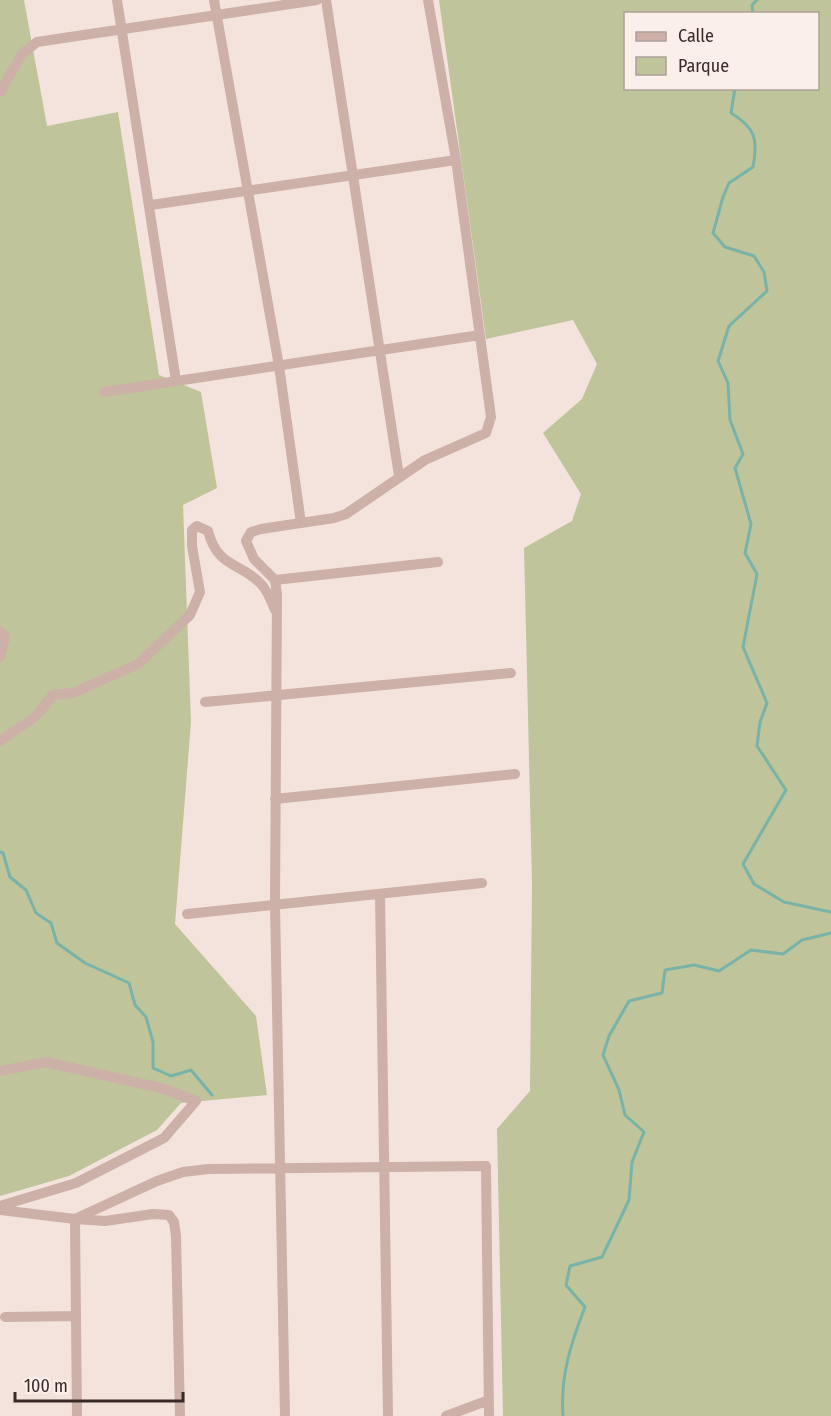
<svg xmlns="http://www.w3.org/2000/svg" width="831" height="1416" viewBox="0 0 831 1416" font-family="'Fira Sans Condensed',sans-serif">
<rect width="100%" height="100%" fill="#f4e3dc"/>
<!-- green -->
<path fill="#bfc49b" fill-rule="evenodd" d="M0 0H24L47 126 118 112 159 375 201 392 217 488 183 505 191 722 175 924 256 1016 267 1095 181 1103 157 1130 69 1176 0 1196Z
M439 0H831V1416H503L497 1129 530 1091 532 884 524 548 572 521 581 494 543 433 582 399 597 364 573 320 486 339ZM626 14H818V88H626Z"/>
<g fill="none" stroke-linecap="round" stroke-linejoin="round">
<!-- stream -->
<path stroke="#79b3a8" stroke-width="3" d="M753 14 752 5 757 0
M735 88 731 113C756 128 758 140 753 167L729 183 723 197 713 233 725 247 754 256 764 272 767 291 729 326 718 361 728 383 730 420 743 454 735 468 751 524 745 553 757 574 743 647 767 703 760 722 757 746 786 790 743 864 754 884 784 902 831 912
M0 852 3 853 10 877 26 890 36 913 51 923 57 943 85 963 129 983 135 1005 146 1017 153 1042V1068L171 1076 191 1070 212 1095
M563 1416C560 1376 571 1343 585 1307L566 1285 570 1266 602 1257 629 1200 632 1162 644 1132 625 1115 619 1090 603 1055 609 1036 629 1001 662 993 665 970 694 965 719 971 751 950 783 954 802 940 831 933"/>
<!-- minor -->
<path stroke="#cdb0a7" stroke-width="10" d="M117 0 176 381
M214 0 279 366 301 523
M326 0 399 476
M428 0 456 160 491 417 486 433 425 460 346 514 334 518 261 529 251 532 246 541 254 559 275 580 438 562
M0 92 22 54 37 42 317 0
M151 205 456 160
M104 392 480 335
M275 580 277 594 275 905 285 1416
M0 631 5 636 0 657
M205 702 511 673
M0 741 36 716 53 695 73 693 138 664 190 615 200 592 192 546V530L197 526 208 531C218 569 241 562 261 584 268 591 271 601 275 610
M275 799 515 774
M380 894 388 1416
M187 914 482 883
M0 1071 46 1062 165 1089 196 1101 164 1138 76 1183 0 1206
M0 1210 75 1219 157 1181 183 1172 208 1169 486 1166 489 1416
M5 1317 75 1316
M77 1416 75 1219 105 1221 153 1214 169 1215 174 1222 176 1236 180 1416
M446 1416 489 1400"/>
</g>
<!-- legend -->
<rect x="624" y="12" width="195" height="78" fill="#fbefe9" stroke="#ada09c" stroke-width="1.5"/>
<rect x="636" y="32" width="30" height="9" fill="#cdb0a7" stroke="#ada09c" stroke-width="1.5"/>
<text x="678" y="42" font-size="18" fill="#392a28">Calle</text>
<rect x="636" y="57" width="30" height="18" fill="#bfc49b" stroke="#ada09c" stroke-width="1.5"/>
<text x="678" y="72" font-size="18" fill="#392a28">Parque</text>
<!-- scale -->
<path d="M15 1392v9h168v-9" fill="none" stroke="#392a28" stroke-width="3"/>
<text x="24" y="1392" font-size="18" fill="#392a28" stroke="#fbefe9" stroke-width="4.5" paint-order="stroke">100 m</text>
</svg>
